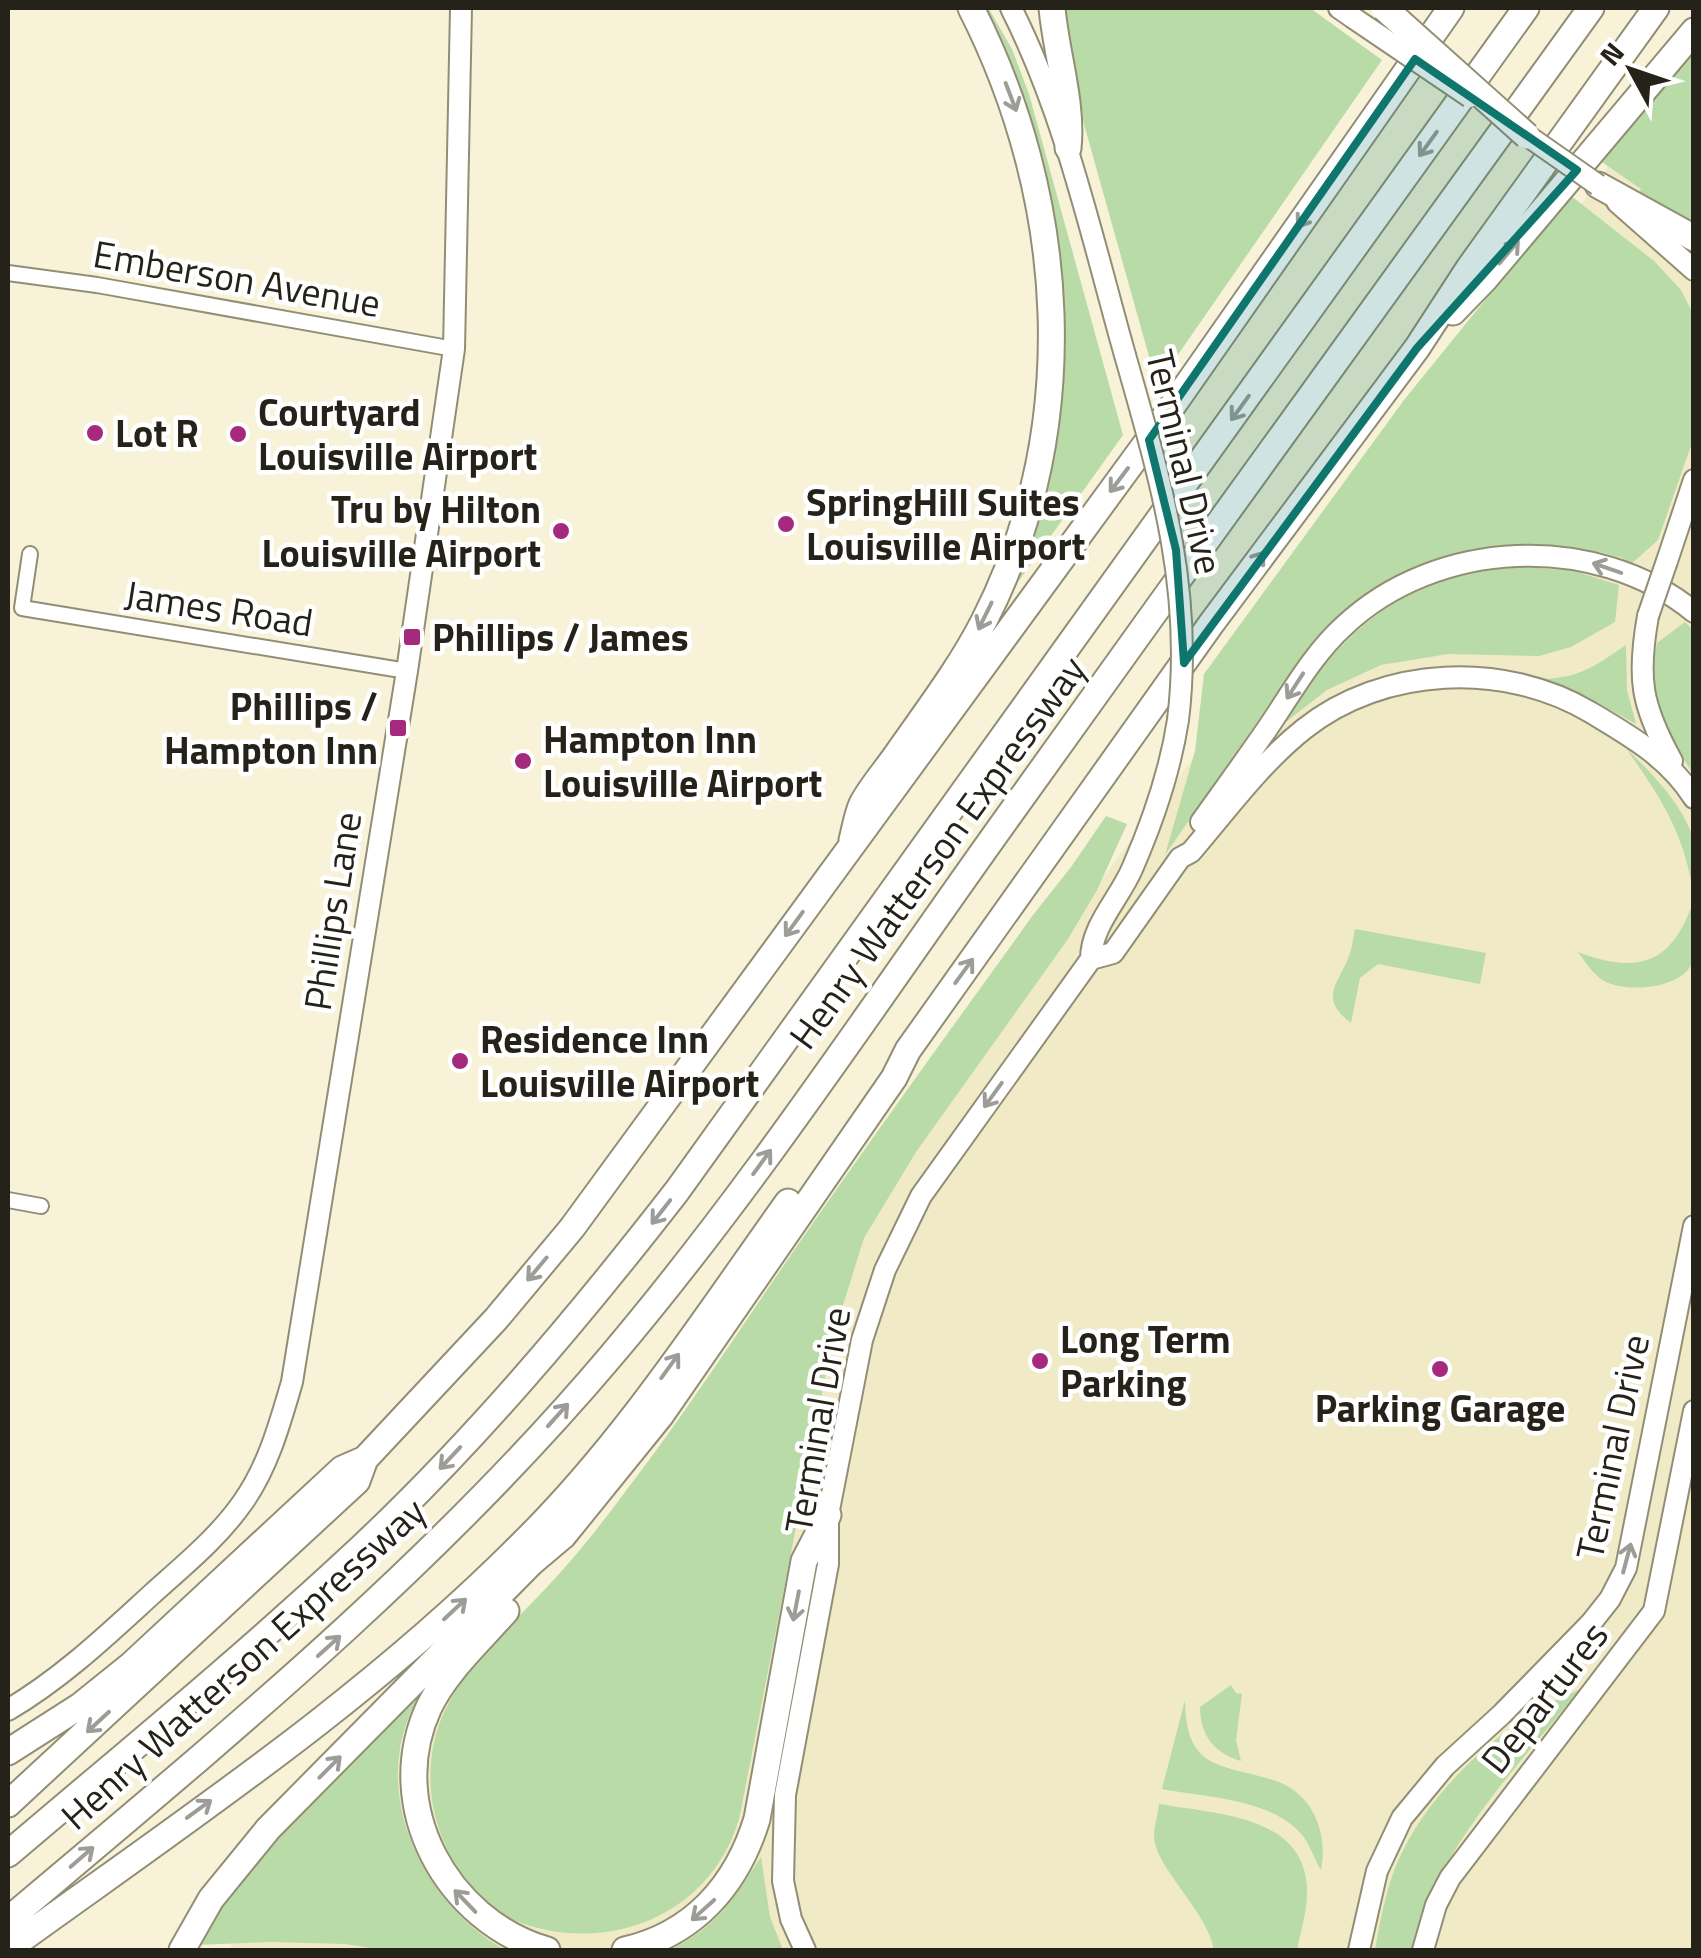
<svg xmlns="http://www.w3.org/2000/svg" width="1701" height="1958" viewBox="0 0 1701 1958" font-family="'Titillium Web',sans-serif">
<rect width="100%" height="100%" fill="#f8f3d8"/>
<!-- built -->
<path fill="#f0eac7" d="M1693 44V1950H228L277 1887 376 1774 551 1604 1223 719Z"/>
<!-- green -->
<path fill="#b9dba7" d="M1060 8H1310L1382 60 1157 385 1066 60Z
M989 9 1012 49 1029 94 1123 435 1003 603 1044 470 1037 157 1022 97 984 12Z
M1693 45V230L1639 193 1641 189 1599 160Z
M1570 195 1654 261 1681 290 1693 314V440L1658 540 1629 566 1621 563 1623 558 1599 552 1489 550 1328 628 1310 646 1165 855 1195 751 1204 674 1404 400Z
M1526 567 1574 571 1619 585 1615 622 1571 647 1539 656 1448 654 1381 665 1327 690 1273 732C1346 632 1393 574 1526 567Z
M1685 622 1693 630V774L1659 719 1650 675 1657 643Z
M1626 645 1627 690 1636 724 1588 698 1542 679C1580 678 1595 666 1626 645Z
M1626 748C1652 774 1680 801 1693 837V891C1683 830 1660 797 1626 748Z
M1106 816 1127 824 1097 890 1068 939 916 1152 864 1238 833 1337 740 1815C714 1914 608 1958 513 1920 445 1881 413 1797 440 1722 460 1668 521 1617 559 1574 585 1545 608 1515 631 1484 693 1403 748 1316 806 1233 880 1126 957 1021 1033 915L1071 867Z
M1693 902C1694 919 1699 949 1691 965 1679 989 1626 993 1604 981 1593 974 1586 963 1578 952 1638 975 1672 964 1693 902Z
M1355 929 1486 953 1480 984 1378 964 1360 978 1351 1023C1316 997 1341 982 1350 953 1353 945 1353 937 1355 929Z
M1231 1685 1236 1693 1242 1694 1236 1740 1241 1761C1214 1753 1200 1735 1200 1707Z
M1580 1689C1516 1769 1436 1849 1412 1950H1375C1380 1922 1386 1888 1398 1861 1423 1803 1479 1747 1532 1713 1546 1704 1564 1697 1580 1689Z
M416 1694 419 1697C365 1788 422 1903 505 1950H384L345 1944 271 1942 197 1945C253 1849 339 1773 416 1694Z
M1185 1700C1186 1773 1222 1763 1276 1781 1314 1794 1328 1834 1321 1870 1315 1861 1311 1847 1303 1836 1272 1798 1207 1798 1162 1789Z
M1159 1804C1216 1814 1304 1815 1307 1888 1308 1908 1301 1930 1297 1950H1214C1207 1910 1153 1866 1154 1835 1154 1828 1158 1814 1159 1804Z
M761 1857 770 1917 783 1950H670C718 1926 733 1899 761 1857Z"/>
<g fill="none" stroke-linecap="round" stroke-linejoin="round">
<!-- street casing -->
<g stroke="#928e75" stroke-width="18">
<path id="street" d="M8 273 97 285 454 349
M30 554 22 608 407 671
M8 1200 41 1206"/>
</g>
<!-- secondary casing -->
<g stroke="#928e75" stroke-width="24">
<path id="secondary" d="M1011 8C1066 117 1092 238 1125 355
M1339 8 1352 17
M1617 202 1694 270
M1667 561 1694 480
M1648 616C1637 678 1641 705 1672 761
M1201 822C1223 791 1245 761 1267 729 1291 694 1312 655 1344 626 1436 539 1595 531 1694 612
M1091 959 1113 953 1180 858 1191 852C1227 810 1260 764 1304 729 1383 666 1504 661 1590 712 1630 736 1668 757 1694 798
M8 1710C62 1678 105 1637 151 1595 183 1566 218 1538 243 1502 268 1467 280 1423 292 1382L407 671 454 349 461 8
M805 1950 791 1919 783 1881 785 1795 828 1564V1515L862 1340 885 1270 921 1196 1091 959C1091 926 1119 899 1132 869 1153 821 1170 772 1178 720
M1359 1950 1377 1871 1402 1818 1445 1766 1502 1714 1591 1623 1610 1599 1626 1568 1694 1226
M1423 1950 1436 1905 1450 1878 1654 1611 1694 1411"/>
</g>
<!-- highway casing -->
<g stroke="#928e75" stroke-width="29">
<path id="highway" d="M1052 8C1056 53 1073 104 1068 148
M1598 185 1694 238
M1453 312 1485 279 1694 31
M852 840C855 829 857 815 862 804 871 787 886 770 897 754 927 711 960 668 984 621 1083 427 1068 199 971 8
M506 1611C480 1641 447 1670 429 1707 383 1806 447 1921 547 1950
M8 1752 80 1706 131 1665 342 1469 365 1459
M8 1804 357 1481 365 1459 496 1319 572 1228 1150 438 1451 8
M8 1854C122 1757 238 1662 348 1560 469 1448 576 1321 677 1191L1526 8
M8 1920C219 1742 432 1568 611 1356 754 1187 876 1001 1005 821 1199 549 1396 279 1591 8
M8 1949C185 1821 370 1698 524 1542 626 1441 705 1318 788 1202
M182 1950 211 1899 268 1829 531 1563 563 1536 661 1415 894 1078 908 1050 1211 624 1417 348 1469 268 1656 8
M625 1950C694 1934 737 1885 757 1819L804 1561 828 1515"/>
</g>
<!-- street -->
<use href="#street" stroke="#fff" stroke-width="14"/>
<!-- secondary -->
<use href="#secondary" stroke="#fff" stroke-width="20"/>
<!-- highway -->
<use href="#highway" stroke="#fff" stroke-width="25"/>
<!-- secondary-bridge casing -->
<g stroke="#928e75" stroke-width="24" stroke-linecap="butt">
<path id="secondary-bridge" d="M1352 17 1470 97
M1515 127 1598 185
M1125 355C1160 478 1194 590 1178 720
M1648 616 1667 561"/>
</g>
<!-- highway-bridge casing -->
<g stroke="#928e75" stroke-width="29" stroke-linecap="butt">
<path id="highway-bridge" d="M1384 8 1527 136"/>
</g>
<!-- secondary-bridge -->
<use href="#secondary-bridge" stroke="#fff" stroke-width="20"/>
<!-- highway-bridge -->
<use href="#highway-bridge" stroke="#fff" stroke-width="25"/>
</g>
<!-- one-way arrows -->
<defs><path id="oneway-shaft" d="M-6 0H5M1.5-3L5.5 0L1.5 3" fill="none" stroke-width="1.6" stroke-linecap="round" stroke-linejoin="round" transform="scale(2.5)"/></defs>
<g stroke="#9d9c98">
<use href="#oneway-shaft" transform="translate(1011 97) rotate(69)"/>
<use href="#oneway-shaft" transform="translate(1428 144) rotate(126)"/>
<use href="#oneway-shaft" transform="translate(1306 215) rotate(125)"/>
<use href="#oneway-shaft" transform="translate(1509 252) rotate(-50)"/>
<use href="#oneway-shaft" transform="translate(1240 408) rotate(126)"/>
<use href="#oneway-shaft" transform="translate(1119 480) rotate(127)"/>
<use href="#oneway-shaft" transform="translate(1255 564) rotate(-54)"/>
<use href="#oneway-shaft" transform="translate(1607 568) rotate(-161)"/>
<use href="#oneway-shaft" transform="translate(985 616) rotate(116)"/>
<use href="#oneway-shaft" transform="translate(1295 686) rotate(123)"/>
<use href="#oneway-shaft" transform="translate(794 924) rotate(126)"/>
<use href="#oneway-shaft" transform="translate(964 971) rotate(-54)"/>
<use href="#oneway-shaft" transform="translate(993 1095) rotate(126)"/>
<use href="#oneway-shaft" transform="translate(762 1162) rotate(-54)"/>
<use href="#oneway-shaft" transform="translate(661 1212) rotate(128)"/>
<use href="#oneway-shaft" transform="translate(537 1269) rotate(130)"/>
<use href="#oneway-shaft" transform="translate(670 1366) rotate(-54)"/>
<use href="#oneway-shaft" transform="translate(558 1415) rotate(-48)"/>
<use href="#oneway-shaft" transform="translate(450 1458) rotate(133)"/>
<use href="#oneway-shaft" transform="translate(1627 1558) rotate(-75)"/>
<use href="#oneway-shaft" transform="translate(796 1606) rotate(101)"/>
<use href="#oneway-shaft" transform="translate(455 1609) rotate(-43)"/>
<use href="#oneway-shaft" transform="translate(329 1646) rotate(-42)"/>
<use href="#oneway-shaft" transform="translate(98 1722) rotate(137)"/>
<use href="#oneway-shaft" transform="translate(330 1767) rotate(-45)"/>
<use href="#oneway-shaft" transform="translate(199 1809) rotate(-36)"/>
<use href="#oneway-shaft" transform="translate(82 1857) rotate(-41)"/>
<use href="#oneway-shaft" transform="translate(465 1901) rotate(-134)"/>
<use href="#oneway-shaft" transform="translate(703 1910) rotate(138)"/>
</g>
<!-- marked area -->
<path fill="#0f766e" fill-opacity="0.2" stroke="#0f766e" stroke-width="8" stroke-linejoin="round" d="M1415 59 1577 170 1417 348 1184 663 1176 550 1149 440Z"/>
<!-- markers -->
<g fill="#a5297c" stroke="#fff" stroke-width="4">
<circle cx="95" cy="433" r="10"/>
<circle cx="238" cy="434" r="10"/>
<circle cx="786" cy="524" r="10"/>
<circle cx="561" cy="531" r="10"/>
<rect x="402" y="627" width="20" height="20" rx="5"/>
<rect x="388" y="718" width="20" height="20" rx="5"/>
<circle cx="523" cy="761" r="10"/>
<circle cx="460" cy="1061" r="10"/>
<circle cx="1040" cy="1361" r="10"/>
<circle cx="1440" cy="1369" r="10"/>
</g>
<g text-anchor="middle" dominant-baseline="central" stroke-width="9" stroke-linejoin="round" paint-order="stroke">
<!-- street labels -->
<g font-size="38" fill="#252319" stroke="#fff">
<text transform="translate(237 278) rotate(10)">Emberson Avenue</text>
<text transform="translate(1185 462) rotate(77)">Terminal Drive</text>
<text transform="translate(219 608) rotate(9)">James Road</text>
<text transform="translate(937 852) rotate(-54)">Henry Watterson Expressway</text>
<text transform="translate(332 911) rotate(-81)">Phillips Lane</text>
<text transform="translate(817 1420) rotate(-80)">Terminal Drive</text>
<text transform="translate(1612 1447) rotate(-78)">Terminal Drive</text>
<text transform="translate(243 1663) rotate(-42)">Henry Watterson Expressway</text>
<text transform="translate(1544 1697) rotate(-52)">Departures</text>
</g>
<!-- poi labels -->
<g font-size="38" font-weight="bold" fill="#252319" stroke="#fff" text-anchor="start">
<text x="258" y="412">Courtyard<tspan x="258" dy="44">Louisville Airport</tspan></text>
<text x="115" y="433">Lot R</text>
<text x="806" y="502">SpringHill Suites<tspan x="806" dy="44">Louisville Airport</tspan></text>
<text x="541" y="509" text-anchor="end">Tru by Hilton<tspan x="541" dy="44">Louisville Airport</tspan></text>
<text x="432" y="637">Phillips / James</text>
<text x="378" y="706" text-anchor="end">Phillips /<tspan x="378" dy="44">Hampton Inn</tspan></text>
<text x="543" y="739">Hampton Inn<tspan x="543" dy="44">Louisville Airport</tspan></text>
<text x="480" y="1039">Residence Inn<tspan x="480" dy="44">Louisville Airport</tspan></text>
<text x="1060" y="1339">Long Term<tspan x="1060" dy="44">Parking</tspan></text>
<text x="1440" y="1408" text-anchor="middle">Parking Garage</text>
</g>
</g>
<!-- border -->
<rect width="1701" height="1958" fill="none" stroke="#252319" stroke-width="20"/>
<!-- north arrow -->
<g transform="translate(1631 70) rotate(310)" stroke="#ffffff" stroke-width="8" paint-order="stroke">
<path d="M0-8L18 38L0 25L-18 38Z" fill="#252319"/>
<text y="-15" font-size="28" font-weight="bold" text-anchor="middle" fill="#252319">N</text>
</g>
</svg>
